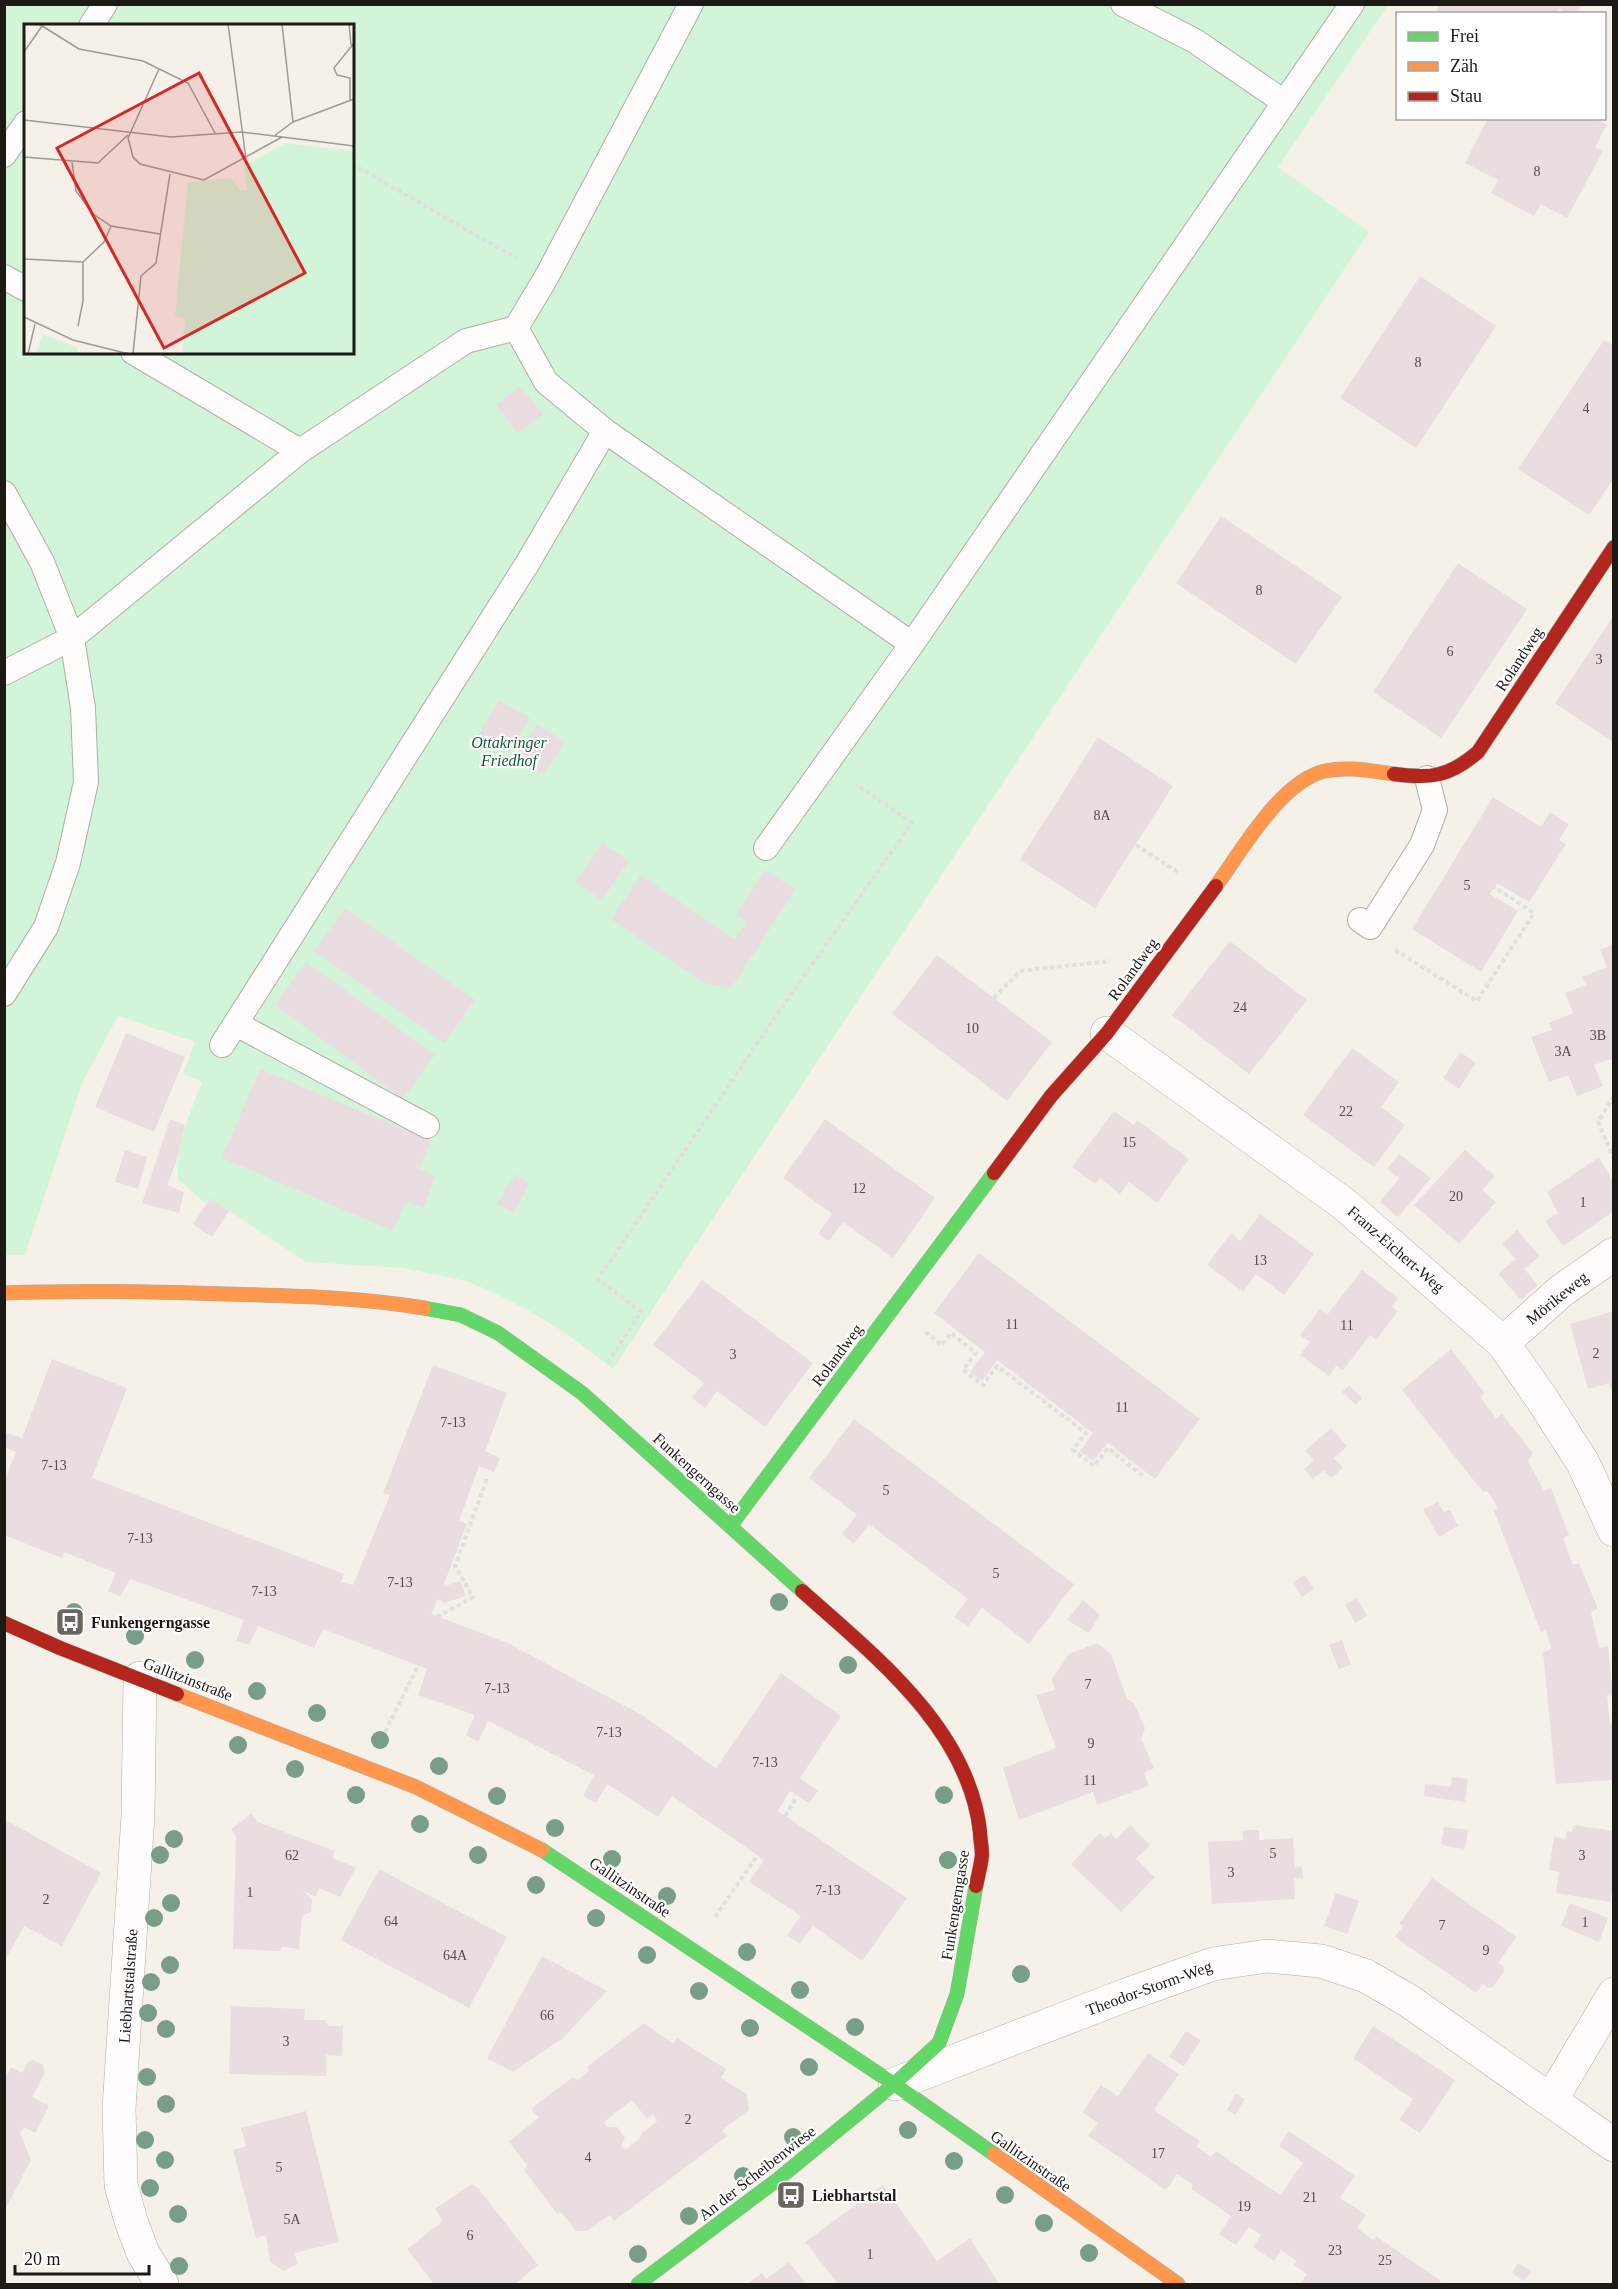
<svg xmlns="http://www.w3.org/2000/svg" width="1618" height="2289" viewBox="0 0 1618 2289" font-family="'Times New Roman',serif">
<rect width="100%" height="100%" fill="#f5f1e9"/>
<!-- green -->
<path fill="#d2f5da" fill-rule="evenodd" d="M4 5H1388L1278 167 1369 232 613 1369 570 1336 533 1313 493 1292 466 1281 403 1268 306 1262 211 1199 205 1203 178 1179C176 1144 190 1113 202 1082L183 1074 195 1042 118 1016 82 1083 25 1255H5ZM26 26H352V352H26Z"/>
<!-- building -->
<path fill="#e9dde0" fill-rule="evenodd" d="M1440 4H1582L1576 14H1567L1560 8 1556 14H1434Z
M1488 118H1595L1607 125 1595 147 1603 151 1567 218 1541 204 1534 216 1491 193 1498 180 1465 163Z
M1420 276 1496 326 1416 448 1340 398Z
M1604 340 1614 346V478L1589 515 1518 469Z
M520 386 543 414 518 433 496 405Z
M1221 516 1342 597 1296 664 1176 583Z
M1458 563 1527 609 1441 738 1373 692Z
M1614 615V743L1555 703Z
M499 700 530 718 509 753 478 735Z
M537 724 565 742 544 775 516 756Z
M1098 737 1173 786 1095 908 1020 860Z
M1493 797 1541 827 1550 812 1569 824 1559 840 1566 844 1529 902 1497 883 1490 894 1518 911 1481 972 1412 929Z
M602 843 629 861 602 900 575 882Z
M764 870 796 889 731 988 704 983 611 919 641 875 734 939 746 922 736 915Z
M345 908 475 1000 444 1043 314 951Z
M1230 941 1307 1000 1249 1074 1172 1015Z
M1614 944V1058L1594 1065 1603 1086 1577 1096 1568 1075 1549 1082 1531 1037 1552 1030 1549 1023 1573 1013 1565 993 1586 985 1582 977 1607 967 1600 950Z
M937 955 1052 1042 1007 1101 892 1014Z
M306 962 435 1055 403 1099 275 1005Z
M126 1033 185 1057 154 1132 95 1107Z
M1352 1048 1399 1082 1381 1107 1405 1125 1374 1167 1303 1115Z
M1460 1052 1476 1063 1459 1089 1443 1078Z
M260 1069 431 1141 419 1169 436 1176 423 1208 406 1201 393 1231 222 1158Z
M1114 1111 1134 1125 1137 1120 1189 1159 1157 1203 1129 1182 1120 1194 1100 1178 1095 1184 1072 1167Z
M170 1119 185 1125 177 1160 167 1185 184 1192 179 1213 142 1203Z
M825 1119 935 1198 893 1258 843 1222 829 1241 818 1234 832 1214 783 1178Z
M125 1150 147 1157 138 1189 115 1182Z
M1465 1150 1495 1176 1482 1190 1496 1202 1459 1244 1414 1205Z
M1399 1154 1431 1178 1398 1217 1380 1202 1399 1178 1387 1169Z
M1599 1157 1614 1183V1211L1563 1246 1545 1221 1558 1213 1547 1192Z
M515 1174 530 1184 513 1213 497 1204Z
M210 1198 229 1211 212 1237 193 1224Z
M1260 1214 1314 1254 1284 1295 1256 1274 1243 1292 1207 1265 1231 1233 1240 1241Z
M1517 1230 1540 1256 1524 1269 1538 1285 1521 1300 1498 1274 1516 1259 1502 1244Z
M979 1253 1200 1419 1155 1479 1108 1443 1093 1461 1080 1451 1093 1433 997 1360 982 1381 970 1372 985 1352 934 1313Z
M1362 1270 1398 1298 1392 1306 1398 1311 1376 1340 1370 1335 1343 1370 1336 1366 1329 1376 1300 1355 1310 1342 1300 1335 1320 1309 1327 1315Z
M702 1280 813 1363 765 1427 717 1391 705 1408 692 1398 704 1383 653 1345Z
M1614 1311V1388L1611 1389 1609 1383 1588 1389 1570 1324Z
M1451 1349 1484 1392 1481 1398 1496 1418 1502 1414 1533 1453 1528 1461 1544 1491 1551 1488 1569 1535 1563 1538 1573 1565 1579 1563 1598 1609 1591 1612 1599 1648 1608 1646 1613 1696 1607 1695 1610 1725 1614 1724V1780L1556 1784 1543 1652 1551 1649 1546 1630 1541 1632 1494 1511 1498 1508 1487 1491 1483 1492 1402 1390Z
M52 1359 127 1388 92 1478 344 1574 341 1582 353 1585 390 1495 383 1493 433 1365 507 1393 485 1451 500 1458 494 1472 479 1466 459 1521 467 1524 444 1584 448 1585 460 1581 466 1596 444 1603 438 1599 431 1614 508 1643 578 1681 642 1715 716 1768 781 1673 841 1716 800 1778 818 1791 809 1803 790 1791 778 1811 907 1898 862 1961 813 1926 800 1944 787 1935 801 1916 749 1882 764 1860 672 1796 658 1817 607 1784 596 1803 583 1796 594 1775 488 1721 478 1742 466 1735 475 1715 418 1695 427 1669 323 1629 314 1648 258 1626 249 1645 236 1641 244 1620 130 1579 120 1597 108 1591 116 1573 64 1552 62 1558 4 1535V1482L16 1452 4 1447V1432L22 1438Z
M1349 1385 1362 1398 1356 1405 1342 1392Z
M854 1419 1074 1584 1029 1644 982 1608 968 1626 954 1617 968 1599 869 1524 854 1544 842 1534 857 1515 809 1478Z
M1331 1428 1347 1446 1334 1458 1343 1468 1331 1478 1324 1470 1313 1479 1304 1469 1314 1460 1305 1451Z
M1438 1502 1444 1512 1450 1510 1458 1526 1439 1537 1423 1510Z
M1305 1575 1314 1589 1302 1597 1293 1582Z
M1357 1598 1367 1616 1355 1623 1345 1605Z
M1083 1600 1100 1615 1089 1633 1067 1620Z
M1342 1640 1351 1665 1339 1669 1329 1645Z
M1097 1643 1111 1654 1127 1699 1134 1703 1145 1728 1141 1739 1154 1768 1144 1773 1149 1786 1097 1805 1093 1792 1019 1820 1003 1768 1056 1748 1036 1695 1055 1690 1052 1679 1069 1654Z
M1452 1777 1468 1779 1465 1802 1424 1796 1425 1784 1451 1787Z
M251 1814 258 1822 335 1851 332 1858 356 1867 340 1897 319 1888 316 1897 302 1890 312 1899 311 1912 302 1916 299 1949 282 1947 280 1951 233 1949 236 1837 231 1829Z
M4 1819 101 1873 62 1946 24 1926 4 1962Z
M1130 1825 1150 1845 1136 1859 1155 1877 1121 1912 1071 1864 1100 1833 1105 1838 1111 1833 1116 1839Z
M1574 1825 1614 1831V1880L1610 1902 1556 1893 1559 1872 1549 1870 1554 1837 1565 1839 1567 1831 1572 1832Z
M1444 1827 1468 1830 1465 1849 1441 1845Z
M1250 1830H1259V1840L1293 1838 1295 1867 1302 1866 1303 1878 1294 1879 1295 1899 1212 1904 1208 1842 1243 1840 1242 1831Z
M379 1869 507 1937 469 2008 341 1940Z
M1432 1878 1516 1937 1498 1963 1503 1966 1504 1971 1493 1987 1488 1988 1483 1984 1476 1993 1395 1937 1403 1926 1399 1924Z
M1336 1893 1359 1901 1347 1934 1324 1926Z
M1570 1903 1608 1918 1599 1942 1561 1926Z
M542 1956 607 1991 562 2039 513 2072 487 2058Z
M231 2006 305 2009 304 2020H325L328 2026H343L342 2056 326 2055V2076L229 2074Z
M644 2023 674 2044 677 2038 726 2069 721 2078 747 2094 749 2110 722 2130 727 2136 614 2221 610 2215 587 2231H576L561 2212 557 2214 524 2170 527 2165 509 2142 539 2117 532 2110 536 2105 573 2077 578 2080 589 2071 587 2067ZM632 2100 647 2119 653 2114 657 2121 642 2133 640 2138 626 2150 621 2146 625 2138 617 2127H607L604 2122Z
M1373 2026 1455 2080 1420 2133 1399 2120 1413 2099 1353 2058Z
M1186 2031 1201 2040 1184 2066 1169 2057Z
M1148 2053 1179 2074 1154 2110 1200 2141 1196 2146 1211 2157 1216 2151 1280 2195 1303 2163 1279 2146 1289 2131 1355 2176 1340 2198 1366 2215 1357 2228 1373 2240 1376 2236 1441 2281 1439 2284H1300L1307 2274 1294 2265 1297 2261 1281 2250 1274 2261 1253 2247 1261 2235 1249 2227 1236 2245 1219 2234 1231 2216 1191 2189 1193 2185 1177 2174 1166 2190 1088 2136 1098 2123 1082 2112 1101 2085 1118 2096Z
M33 2060 43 2065 45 2073 32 2097 49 2106 35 2133 24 2127 20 2133 31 2160 4 2212V2080L11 2067 22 2073 28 2062Z
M1236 2094 1245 2099 1235 2115 1227 2110Z
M306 2111 339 2242 295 2253 297 2264 284 2271 270 2262 266 2235 256 2238 233 2150 246 2146 241 2128Z
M472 2184 478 2188 538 2265 515 2284H434L407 2249 443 2221 435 2209Z
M883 2185 937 2261 970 2238 999 2284H838L805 2242Z
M789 2262 806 2284H747L762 2273 766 2279Z
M1518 2263 1531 2271 1524 2281 1512 2273Z"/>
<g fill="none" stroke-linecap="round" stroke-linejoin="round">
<!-- lane casing -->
<g stroke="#b0ada7" stroke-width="26">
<path id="lane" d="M691 4 547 276 516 328 546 382 605 431 912 644
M1123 4 1195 41 1284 102
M91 26 105 4
M4 155 26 123
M4 277 26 289
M133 352 300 451
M4 493 42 562 72 638 83 708 86 782 68 863 46 927 4 994
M4 673 72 638 300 451 466 341 516 328
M766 848 912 644 1352 4
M1360 920 1370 927 1422 845 1435 810 1427 778
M236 1024 427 1126
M222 1045 527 564 605 431"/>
</g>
<!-- street casing -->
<g stroke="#b0ada7" stroke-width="34">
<path id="street" d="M1107 1033 1344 1204 1503 1343 1544 1402 1583 1463 1614 1530
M1503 1343 1561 1291 1614 1254
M140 1678 138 1815 119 2108 121 2185 131 2221 143 2253 162 2284
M895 2084 1126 1995 1213 1964 1267 1956 1321 1961 1366 1976 1409 2001 1614 2145
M1551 2100 1614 1994"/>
</g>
<!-- fast casing -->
<g stroke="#b0ada7" stroke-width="15">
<path id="fast" d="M424 1308 461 1315 498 1333 582 1393 802 1591
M731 1525 994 1173
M542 1850 894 2084 994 2154
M638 2284 777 2180 894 2084 939 2043 957 1994 976 1886"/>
</g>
<!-- slow casing -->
<g stroke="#b0ada7" stroke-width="15">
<path id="slow" d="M1216 886C1242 850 1281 781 1325 771 1347 766 1371 771 1394 774
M4 1293C79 1290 153 1292 228 1294 294 1296 359 1297 424 1308
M177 1694 416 1787 542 1850
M994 2154 1178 2284"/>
</g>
<!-- jam casing -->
<g stroke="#b0ada7" stroke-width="15">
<path id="jam" d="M1394 774C1430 779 1449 777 1478 752L1614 547
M994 1173 1051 1096 1107 1033 1216 886
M802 1591C875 1656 969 1729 980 1832 980 1839 982 1847 982 1855 981 1865 978 1876 976 1886
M4 1623 60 1648 177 1694"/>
</g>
<!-- path -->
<path stroke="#e1dfdd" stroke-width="4" stroke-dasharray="4.5 3" stroke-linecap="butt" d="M352 164 516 258
M1136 845 1178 872
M1395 950 1477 1001 1534 913 1494 887
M994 998 1020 971 1110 961
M1614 1096 1598 1122 1614 1159
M925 1332 942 1345 951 1333 976 1353 963 1370 983 1385 997 1366 1086 1433 1073 1450 1094 1466 1108 1448 1143 1476
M608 1363 641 1312 598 1279 777 1014 912 823 856 784
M437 1617 473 1597 455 1566 488 1476
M385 1732 418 1666
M785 1816 796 1798
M715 1917 757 1856"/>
<!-- lane -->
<use href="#lane" stroke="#fefdfc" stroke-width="24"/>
<!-- street -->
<use href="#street" stroke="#fefdfc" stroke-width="33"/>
<!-- fast -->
<use href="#fast" stroke="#63d668" stroke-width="14"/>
<!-- slow -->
<use href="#slow" stroke="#ff974d" stroke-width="14"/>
<!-- jam -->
<use href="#jam" stroke="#b3261e" stroke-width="14"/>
</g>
<!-- trees -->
<g fill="#799e87">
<circle cx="779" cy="1602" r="9"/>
<circle cx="74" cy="1612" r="9"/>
<circle cx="135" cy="1636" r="9"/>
<circle cx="195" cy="1660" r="9"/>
<circle cx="848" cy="1665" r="9"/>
<circle cx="257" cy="1691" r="9"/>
<circle cx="317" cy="1713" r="9"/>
<circle cx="380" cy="1740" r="9"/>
<circle cx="238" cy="1745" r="9"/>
<circle cx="439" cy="1766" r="9"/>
<circle cx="295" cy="1769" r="9"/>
<circle cx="356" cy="1795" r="9"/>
<circle cx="944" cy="1795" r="9"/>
<circle cx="497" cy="1796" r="9"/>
<circle cx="420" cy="1824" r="9"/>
<circle cx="555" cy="1828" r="9"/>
<circle cx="174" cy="1839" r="9"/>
<circle cx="160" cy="1855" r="9"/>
<circle cx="478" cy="1855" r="9"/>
<circle cx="612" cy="1859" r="9"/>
<circle cx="948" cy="1860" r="9"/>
<circle cx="536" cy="1885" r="9"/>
<circle cx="667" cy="1896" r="9"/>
<circle cx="171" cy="1903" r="9"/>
<circle cx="154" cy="1918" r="9"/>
<circle cx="596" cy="1918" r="9"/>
<circle cx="747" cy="1952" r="9"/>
<circle cx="647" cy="1955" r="9"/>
<circle cx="170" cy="1965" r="9"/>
<circle cx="1021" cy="1974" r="9"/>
<circle cx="151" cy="1982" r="9"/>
<circle cx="800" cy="1990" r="9"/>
<circle cx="699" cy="1991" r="9"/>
<circle cx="148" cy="2013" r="9"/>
<circle cx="855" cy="2027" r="9"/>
<circle cx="750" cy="2028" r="9"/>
<circle cx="166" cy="2029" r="9"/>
<circle cx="809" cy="2067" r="9"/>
<circle cx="147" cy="2077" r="9"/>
<circle cx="166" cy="2104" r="9"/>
<circle cx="908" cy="2130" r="9"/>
<circle cx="793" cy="2137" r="9"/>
<circle cx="145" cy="2140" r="9"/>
<circle cx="165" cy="2160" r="9"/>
<circle cx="954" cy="2161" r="9"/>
<circle cx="743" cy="2176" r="9"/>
<circle cx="150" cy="2188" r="9"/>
<circle cx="1005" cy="2195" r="9"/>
<circle cx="178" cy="2214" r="9"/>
<circle cx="689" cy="2216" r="9"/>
<circle cx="1044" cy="2223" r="9"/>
<circle cx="1089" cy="2253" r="9"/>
<circle cx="638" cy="2254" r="9"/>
<circle cx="179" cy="2266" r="9"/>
</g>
<!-- icons -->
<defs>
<g id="bus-square" transform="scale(1.5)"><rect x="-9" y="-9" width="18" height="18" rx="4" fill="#69655f" stroke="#fff"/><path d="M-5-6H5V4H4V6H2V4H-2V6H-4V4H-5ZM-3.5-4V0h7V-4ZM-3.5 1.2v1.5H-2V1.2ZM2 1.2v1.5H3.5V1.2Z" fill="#fff"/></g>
</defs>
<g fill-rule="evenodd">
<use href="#bus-square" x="70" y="1622"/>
<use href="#bus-square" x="791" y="2195"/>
</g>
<g text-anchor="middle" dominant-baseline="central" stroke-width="4.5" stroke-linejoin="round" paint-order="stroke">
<!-- number labels -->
<g font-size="14" fill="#524d4a">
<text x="1537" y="171">8</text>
<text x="1418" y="362">8</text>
<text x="1586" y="408">4</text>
<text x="1259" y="590">8</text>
<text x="1450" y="651">6</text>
<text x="1599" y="659">3</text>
<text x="1102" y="815">8A</text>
<text x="1467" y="885">5</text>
<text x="1240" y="1007">24</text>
<text x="972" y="1028">10</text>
<text x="1598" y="1035">3B</text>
<text x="1563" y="1051">3A</text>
<text x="1346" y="1111">22</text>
<text x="1129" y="1142">15</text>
<text x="859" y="1188">12</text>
<text x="1456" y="1196">20</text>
<text x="1583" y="1202">1</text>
<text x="1260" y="1260">13</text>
<text x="1012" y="1324">11</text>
<text x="1347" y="1325">11</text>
<text x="1596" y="1353">2</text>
<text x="733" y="1354">3</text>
<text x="1122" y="1407">11</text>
<text x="453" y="1422">7-13</text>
<text x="54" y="1465">7-13</text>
<text x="886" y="1490">5</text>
<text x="140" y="1538">7-13</text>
<text x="996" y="1573">5</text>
<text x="400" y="1582">7-13</text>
<text x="264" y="1591">7-13</text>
<text x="1088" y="1684">7</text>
<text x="497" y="1688">7-13</text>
<text x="609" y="1732">7-13</text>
<text x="1091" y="1743">9</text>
<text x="765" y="1762">7-13</text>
<text x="1090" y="1780">11</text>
<text x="1273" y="1853">5</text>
<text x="292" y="1855">62</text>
<text x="1582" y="1855">3</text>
<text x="1231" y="1872">3</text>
<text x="828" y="1890">7-13</text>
<text x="250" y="1892">1</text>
<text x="46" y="1899">2</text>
<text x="391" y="1921">64</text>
<text x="1585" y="1922">1</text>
<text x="1442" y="1925">7</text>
<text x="1486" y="1950">9</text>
<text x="455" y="1955">64A</text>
<text x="547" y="2015">66</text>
<text x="286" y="2041">3</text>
<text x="688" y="2119">2</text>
<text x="1158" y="2153">17</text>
<text x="588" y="2157">4</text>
<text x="279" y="2167">5</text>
<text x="1310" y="2197">21</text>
<text x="1244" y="2206">19</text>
<text x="292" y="2219">5A</text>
<text x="470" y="2235">6</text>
<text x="1335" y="2250">23</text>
<text x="870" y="2254">1</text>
<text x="1385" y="2260">25</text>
</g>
<!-- street labels -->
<g font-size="16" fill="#1d1a15" stroke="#fff">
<text transform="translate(1519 659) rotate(-57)">Rolandweg</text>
<text transform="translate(1133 969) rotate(-54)">Rolandweg</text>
<text transform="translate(1396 1249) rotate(41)">Franz-Eichert-Weg</text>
<text transform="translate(1557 1298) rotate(-39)">Mörikeweg</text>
<text transform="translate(837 1355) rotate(-53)">Rolandweg</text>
<text transform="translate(697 1473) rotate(42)">Funkengerngasse</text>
<text transform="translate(188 1679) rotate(21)">Gallitzinstraße</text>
<text transform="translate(630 1887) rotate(34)">Gallitzinstraße</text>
<text transform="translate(955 1905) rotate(-81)">Funkengerngasse</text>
<text transform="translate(128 1986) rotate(-86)">Liebhartstalstraße</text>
<text transform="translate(1149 1988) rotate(-20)">Theodor-Storm-Weg</text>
<text transform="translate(1031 2161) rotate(35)">Gallitzinstraße</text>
<text transform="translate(757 2173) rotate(-38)">An der Scheibenwiese</text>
</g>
<!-- park labels -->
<g font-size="16" font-style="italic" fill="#145a36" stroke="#fff">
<text x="509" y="742">Ottakringer<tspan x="509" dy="18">Friedhof</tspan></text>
</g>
<!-- poi labels -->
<g font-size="16" font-weight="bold" fill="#1d1a15" stroke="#fff" text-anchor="start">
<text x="91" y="1622">Funkengerngasse</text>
<text x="812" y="2195">Liebhartstal</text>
</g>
</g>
<!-- overview -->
<g transform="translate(24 24)">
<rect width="330" height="330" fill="#f5f1e9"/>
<path d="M262 119 330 127V330H158L161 294 151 292 164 158 207 154 216 167 223 166 220 141ZM18 310 53 323V328L61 330H12Z" fill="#d2f5da"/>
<path fill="none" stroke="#9f9b94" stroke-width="1.5" d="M15 0 55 25 119 37 164 59 191 109M204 0 222 135M258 0 269 98M325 0 327 21M0 28 18 2M135 45 104 114 109 133 116 140 180 156 258 113M326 76V54L313 51 310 44 330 19M0 96 147 113 217 108 330 122M250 112 269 98 330 75M0 133 74 139 104 111M48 138 52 167 69 190 87 202 136 210M0 235 59 238 80 218 87 202M0 293 49 316 105 330M54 302 59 277V238M4 330 11 300M109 330 117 252 132 239 146 150"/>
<path fill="#d62828" fill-opacity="0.15" stroke="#d62828" stroke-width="3" d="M175 49 281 249 140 324 33 124Z"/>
<rect width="330" height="330" fill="none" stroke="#1d1a15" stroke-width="3"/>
</g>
<!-- border -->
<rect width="1618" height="2289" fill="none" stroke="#1d1a15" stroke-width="12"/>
<!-- legend -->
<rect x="1396" y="12" width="210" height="108" fill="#ffffff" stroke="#a5a3a1" stroke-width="1.5"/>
<rect x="1408" y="32" width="30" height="9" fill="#63d668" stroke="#a5a3a1" stroke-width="1.5"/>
<text x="1450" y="42" font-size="18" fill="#1d1a15">Frei</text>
<rect x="1408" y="62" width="30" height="9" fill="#ff974d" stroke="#a5a3a1" stroke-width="1.5"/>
<text x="1450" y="72" font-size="18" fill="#1d1a15">Zäh</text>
<rect x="1408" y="92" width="30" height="9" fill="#b3261e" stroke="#a5a3a1" stroke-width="1.5"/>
<text x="1450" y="102" font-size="18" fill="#1d1a15">Stau</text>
<!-- scale -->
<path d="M15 2265v9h134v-9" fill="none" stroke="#1d1a15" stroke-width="3"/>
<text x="24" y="2265" font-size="18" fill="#1d1a15" stroke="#ffffff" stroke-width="4.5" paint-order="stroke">20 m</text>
</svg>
